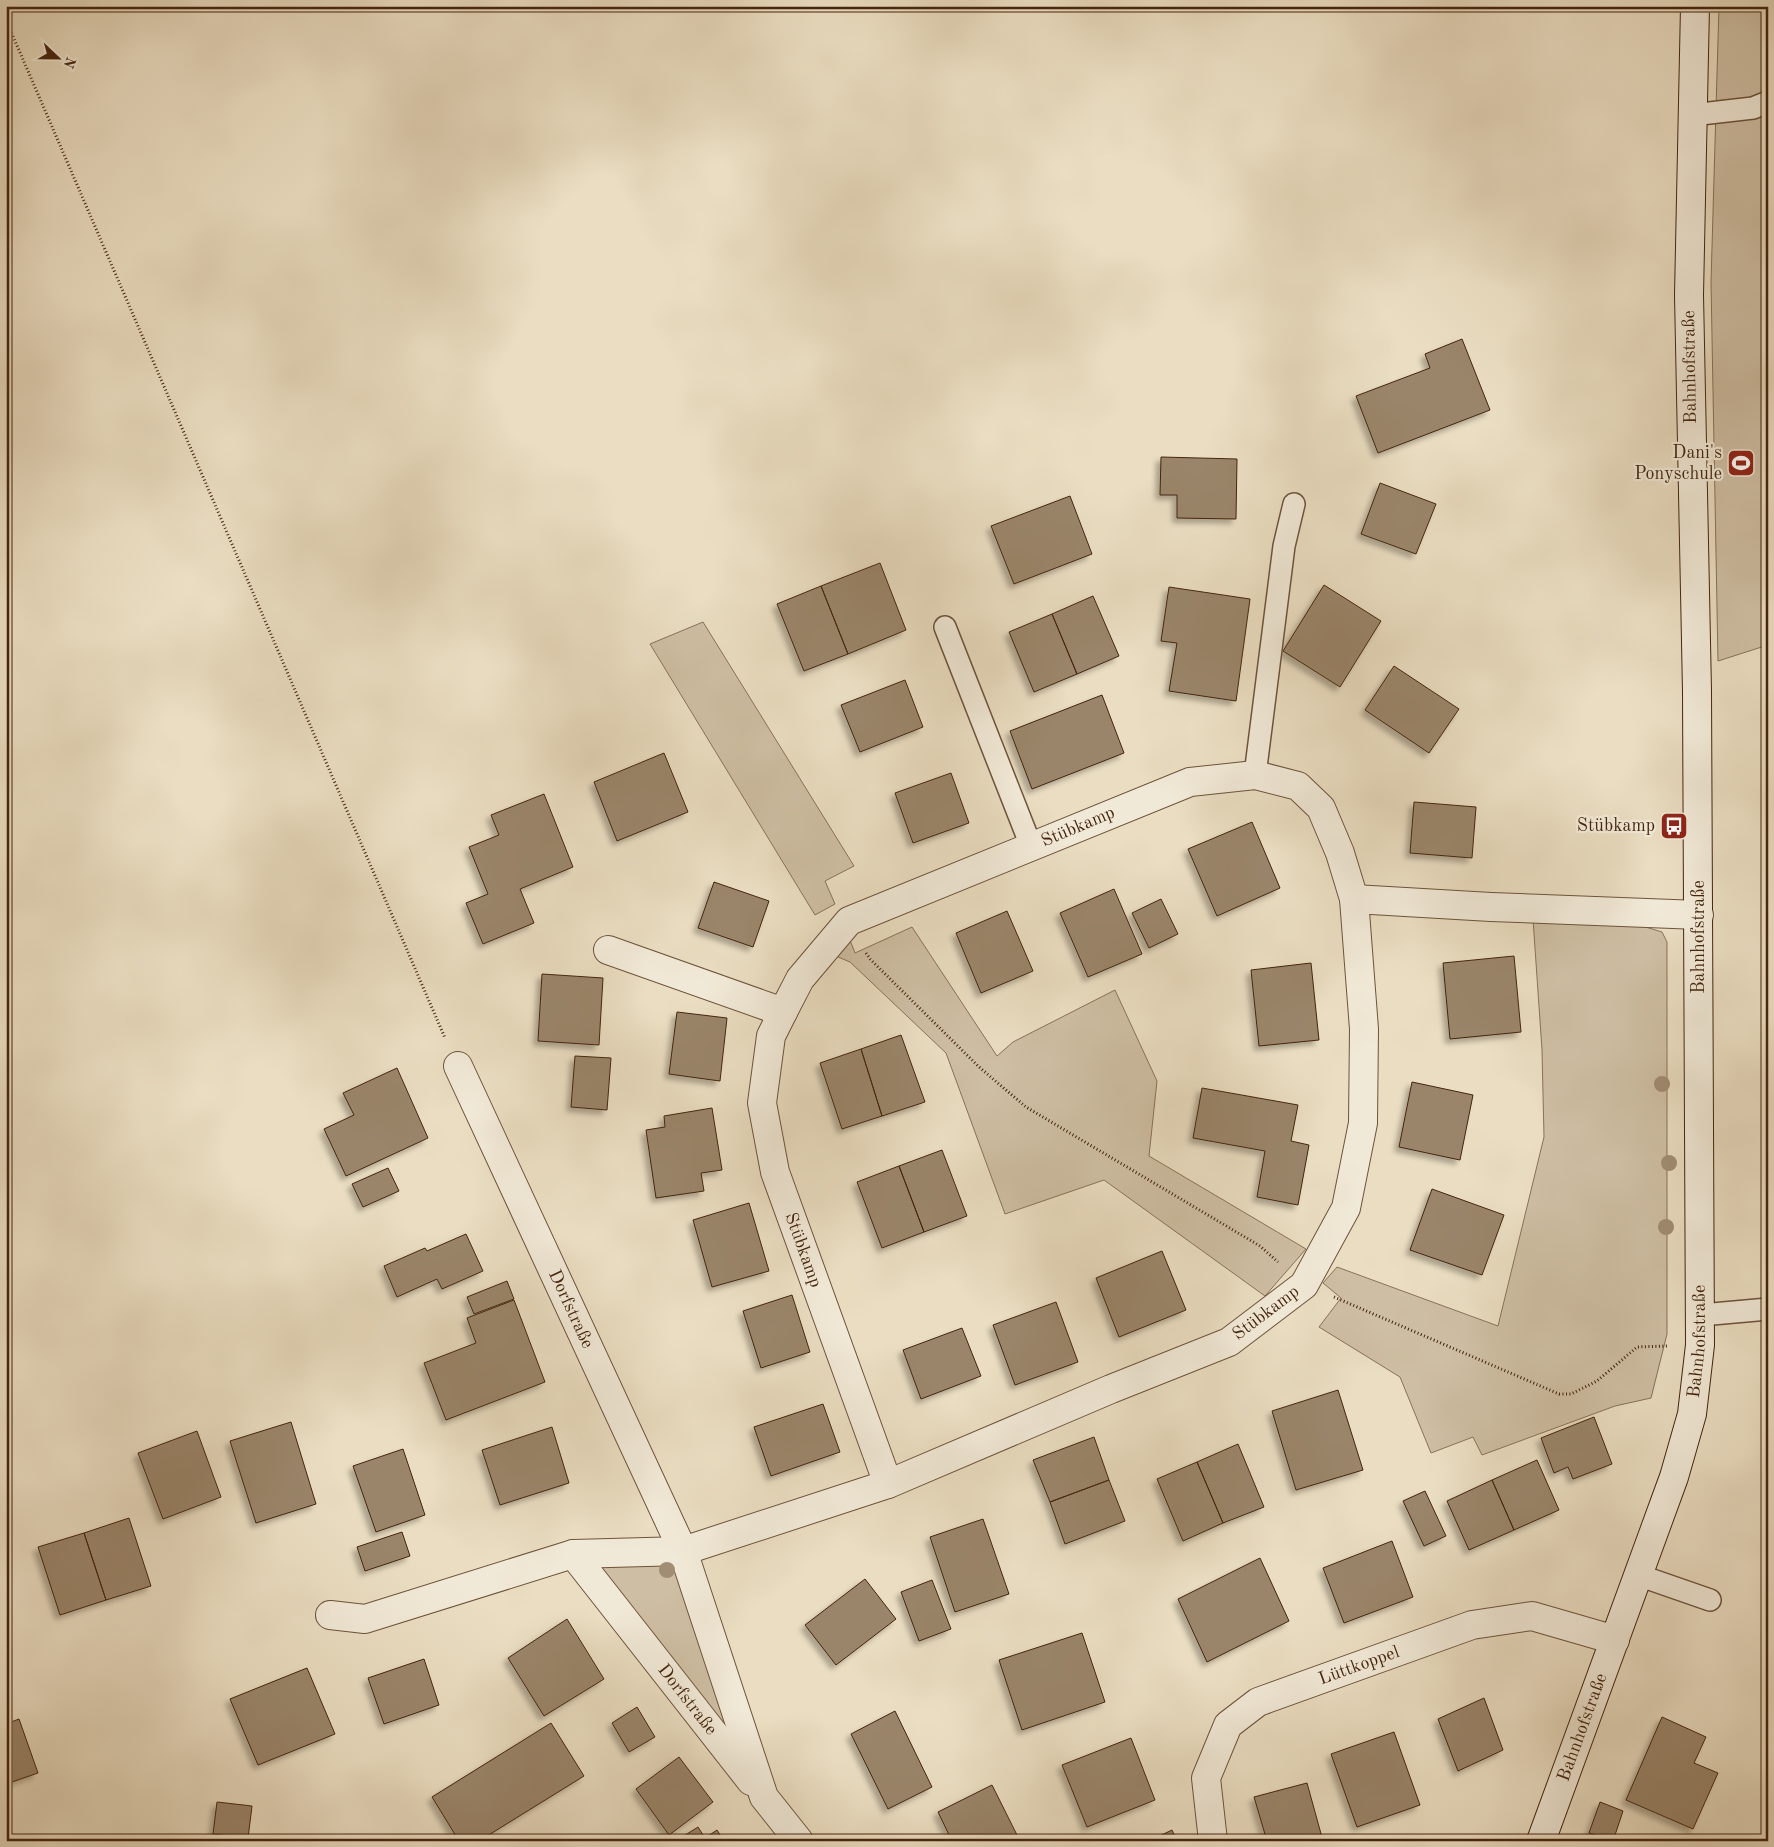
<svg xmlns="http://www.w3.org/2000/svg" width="1774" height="1847" viewBox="0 0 1774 1847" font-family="'Old Standard TT',serif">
<defs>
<filter id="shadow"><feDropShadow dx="-4.5" dy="4.5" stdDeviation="2.5" flood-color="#0004"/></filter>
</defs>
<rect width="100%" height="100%" fill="#eaddc1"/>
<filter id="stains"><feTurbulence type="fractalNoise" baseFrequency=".004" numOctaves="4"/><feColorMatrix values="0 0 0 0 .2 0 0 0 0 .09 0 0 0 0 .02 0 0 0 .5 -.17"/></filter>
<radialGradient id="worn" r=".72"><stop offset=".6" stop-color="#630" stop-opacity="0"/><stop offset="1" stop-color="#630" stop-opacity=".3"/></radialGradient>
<!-- green -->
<path fill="#cebea3" stroke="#897258" d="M1719 6H1768V645L1718 661 1711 282Z
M703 622 854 866 825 881 835 904 815 915 650 644Z
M1533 919 1639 925 1662 932 1667 942V1334L1651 1398 1615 1406 1482 1455 1473 1437 1431 1453 1400 1377 1319 1327 1341 1298 1323 1283 1337 1267 1498 1326 1544 1137 1542 1050Z
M912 927 997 1056 1013 1042 1115 990 1157 1081 1149 1156 1306 1249 1265 1296 1104 1180 1005 1214 946 1053 850 962 831 954 848 935 855 953Z
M678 1555 750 1773 590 1560Z"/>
<!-- building -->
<path fill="#9a856b" stroke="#44250e" filter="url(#shadow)" d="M1462 339 1490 410 1378 453 1356 396 1430 368 1425 354Z
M1161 457 1237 459 1236 519 1177 518V495H1160Z
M1380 483 1436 504 1416 554 1361 534Z
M1070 496 1092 554 1014 584 991 526Z
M880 563 906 630 848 654 821 586Z
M1324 585 1381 621 1340 687 1283 651Z
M821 586 848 654 804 671 777 604Z
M1169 587 1250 599 1236 701 1169 691 1177 643 1161 641Z
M1093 596 1119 656 1077 674 1052 614Z
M1052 614 1077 674 1034 692 1009 632Z
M1394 666 1459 709 1429 753 1365 710Z
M905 680 923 727 860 752 841 705Z
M1102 695 1124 753 1032 789 1010 731Z
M664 753 688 812 617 841 594 782Z
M951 773 969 823 913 843 895 793Z
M544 794 573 867 520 889 534 923 483 944 466 903 488 894 469 847 499 835 491 815Z
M1414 802 1476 807 1472 858 1410 853Z
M1252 822 1280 888 1217 916 1188 849Z
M714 882 769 901 753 947 698 928Z
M1114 889 1142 954 1088 977 1060 913Z
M1161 899 1178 934 1149 948 1132 913Z
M1007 911 1033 971 981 993 956 933Z
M1514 956 1521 1032 1450 1039 1443 963Z
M1311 963 1319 1040 1259 1046 1251 970Z
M542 974 603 978 599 1045 538 1041Z
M677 1012 727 1018 720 1081 669 1074Z
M901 1035 925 1102 882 1116 861 1049Z
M861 1049 882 1116 842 1129 820 1063Z
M575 1056 611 1058 607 1110 571 1107Z
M397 1068 428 1138 346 1176 324 1129 354 1115 343 1093Z
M1412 1082 1473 1095 1460 1160 1399 1147Z
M1202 1088 1298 1105 1291 1141 1309 1145 1298 1205 1257 1197 1265 1151 1193 1138Z
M712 1108 722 1170 701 1173 704 1191 656 1198 646 1130 665 1127 664 1116Z
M942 1150 967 1216 924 1232 899 1166Z
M899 1166 924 1232 882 1248 857 1182Z
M388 1168 399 1191 363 1207 352 1184Z
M1432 1189 1504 1215 1482 1275 1410 1250Z
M749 1203 769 1271 712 1287 693 1220Z
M466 1234 483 1271 442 1289 437 1279 397 1297 384 1266 425 1248 427 1251Z
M1162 1251 1186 1310 1119 1337 1096 1278Z
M507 1281 514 1299 474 1314 467 1297Z
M792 1295 810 1352 761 1368 743 1311Z
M514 1300 545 1382 446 1420 424 1363 476 1343 467 1318Z
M1056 1302 1078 1362 1015 1385 993 1325Z
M962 1328 981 1376 921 1399 903 1350Z
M1338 1390 1363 1470 1296 1490 1272 1411Z
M823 1404 840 1452 771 1476 754 1427Z
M1594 1417 1612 1464 1573 1479 1568 1467 1554 1473 1541 1438Z
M291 1422 316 1504 256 1523 230 1441Z
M552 1427 569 1483 500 1505 482 1450Z
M197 1431 221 1497 163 1519 138 1453Z
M1094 1437 1109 1480 1050 1502 1033 1460Z
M1238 1444 1264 1507 1223 1523 1197 1462Z
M403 1449 425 1515 376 1532 353 1466Z
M1537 1460 1559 1510 1514 1530 1492 1480Z
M1197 1462 1223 1523 1183 1541 1157 1479Z
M1109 1480 1125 1521 1065 1544 1050 1502Z
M1492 1480 1514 1530 1469 1550 1447 1501Z
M1425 1491 1446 1536 1424 1546 1403 1501Z
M129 1518 151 1586 106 1600 84 1533Z
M983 1519 1009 1594 955 1612 930 1537Z
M402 1532 410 1556 365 1571 357 1547Z
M84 1533 106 1600 60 1615 38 1547Z
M1392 1541 1413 1597 1344 1623 1323 1568Z
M1260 1558 1289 1621 1207 1662 1178 1599Z
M865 1579 896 1619 836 1665 805 1625Z
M932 1580 951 1629 919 1641 901 1592Z
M567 1619 604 1679 544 1716 508 1658Z
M1082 1633 1105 1702 1022 1730 999 1660Z
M424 1659 439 1705 384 1724 368 1678Z
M307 1668 335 1734 258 1765 230 1699Z
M1484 1698 1503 1750 1458 1771 1438 1719Z
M637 1707 655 1737 629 1752 612 1723Z
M895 1711 932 1787 888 1809 851 1734Z
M1662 1717 1706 1737 1694 1763 1718 1773 1693 1829 1626 1800Z
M19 1719 38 1773 6 1784V1724Z
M551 1723 584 1776 479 1841H459L432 1797Z
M1394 1732 1420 1805 1357 1827 1331 1754Z
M1131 1738 1155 1800 1087 1827 1062 1765Z
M679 1757 713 1802 669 1835 636 1789Z
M1307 1783 1323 1841H1267L1254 1797Z
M992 1785 1020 1841H952L938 1812Z
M217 1802 252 1806 248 1838 213 1834Z
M1600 1802 1623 1811 1613 1841 1589 1833Z
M698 1827 705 1838 717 1830 724 1841H676Z
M1172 1830 1177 1841H1149Z"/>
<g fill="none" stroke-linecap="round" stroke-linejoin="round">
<!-- lane casing -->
<g stroke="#6e533b" stroke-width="24">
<path id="lane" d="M1692 115 1753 108 1768 102
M945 627 1031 846
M1255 775 1284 546 1294 504
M1701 1315 1768 1309
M1638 1575 1710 1600"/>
</g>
<!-- street casing -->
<g stroke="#6e533b" stroke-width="30">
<g id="street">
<path d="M1255 775 1298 786 1321 808 1340 853 1354 899 1364 1029 1363 1123 1346 1208 1304 1285 1229 1342 1111 1389 888 1484 775 1172 762 1103 771 1036 783 1012 800 979 849 921 1190 782Z"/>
<path d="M1354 899 1491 907 1699 915"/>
<path d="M608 950 783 1012"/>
<path id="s1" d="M458 1066 683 1551 764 1797 799 1841"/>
<path id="s2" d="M573 1554 751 1781"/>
<path d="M330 1615 365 1619 573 1554 683 1551 888 1484"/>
<path id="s3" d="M1213 1841 1206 1778 1228 1725 1258 1702 1472 1625 1532 1616 1615 1640"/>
</g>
</g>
<!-- secondary casing -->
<g stroke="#44250e" stroke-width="30">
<g id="secondary">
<path id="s4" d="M1541 1841 1674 1477 1692 1414 1700 1345 1697 691 1689 295 1695 6"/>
</g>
</g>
<!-- path -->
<path stroke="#44250e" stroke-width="3" stroke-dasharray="1 2.5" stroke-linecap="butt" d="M6 20 445 1038
M866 953 870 959 979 1067 1026 1107 1260 1246 1278 1262
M1334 1297 1559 1394H1571L1597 1381 1637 1347 1667 1346"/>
<!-- lane -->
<use href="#lane" stroke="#f1e9d7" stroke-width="21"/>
<!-- street -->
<use href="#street" stroke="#f1e9d7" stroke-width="28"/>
<!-- secondary -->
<use href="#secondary" stroke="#f1e9d7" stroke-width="28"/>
</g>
<!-- trees -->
<g fill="#a18d73">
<circle cx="1662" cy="1084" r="8"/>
<circle cx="1669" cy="1163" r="8"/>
<circle cx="1666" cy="1227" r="8"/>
<circle cx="667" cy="1570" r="8"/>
</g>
<!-- icons -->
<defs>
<g id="stadium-square" transform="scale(1.4375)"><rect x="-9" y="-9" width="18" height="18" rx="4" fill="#8f2418" stroke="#f1e9d7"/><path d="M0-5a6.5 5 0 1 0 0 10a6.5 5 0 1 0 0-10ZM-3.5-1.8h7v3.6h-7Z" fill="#fff"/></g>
<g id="bus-square" transform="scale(1.4375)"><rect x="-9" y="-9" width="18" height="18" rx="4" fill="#8f2418" stroke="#f1e9d7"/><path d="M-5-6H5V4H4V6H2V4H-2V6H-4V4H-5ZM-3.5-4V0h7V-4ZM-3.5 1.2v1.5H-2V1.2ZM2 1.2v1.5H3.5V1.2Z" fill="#fff"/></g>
</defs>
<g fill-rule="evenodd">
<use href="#stadium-square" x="1741" y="463"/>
<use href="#bus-square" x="1674" y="826"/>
</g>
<g text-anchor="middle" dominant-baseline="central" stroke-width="4.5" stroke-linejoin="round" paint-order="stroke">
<!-- street labels -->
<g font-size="18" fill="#44250e" stroke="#f1e9d7">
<text transform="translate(1690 367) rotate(-91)">Bahnhofstraße</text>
<text transform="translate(1078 827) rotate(-23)">Stübkamp</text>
<text transform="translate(1699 937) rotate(-90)">Bahnhofstraße</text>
<text transform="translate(803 1250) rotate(70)">Stübkamp</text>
<text stroke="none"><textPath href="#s1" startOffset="268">Dorfstraße</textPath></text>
<text transform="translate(1266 1313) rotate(-37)">Stübkamp</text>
<text stroke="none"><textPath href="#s4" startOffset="526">Bahnhofstraße</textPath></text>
<text stroke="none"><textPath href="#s3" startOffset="266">Lüttkoppel</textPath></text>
<text stroke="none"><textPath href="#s2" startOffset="185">Dorfstraße</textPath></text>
<text stroke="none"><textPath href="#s4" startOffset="121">Bahnhofstraße</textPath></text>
</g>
<!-- poi labels -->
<g font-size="18" fill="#44250e" stroke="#f1e9d7" text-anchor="end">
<text x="1722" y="453">Dani's<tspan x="1722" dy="21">Ponyschule</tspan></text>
<text x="1655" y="826">Stübkamp</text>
</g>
</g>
<!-- margin -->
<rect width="1774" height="1847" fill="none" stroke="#eaddc1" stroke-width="25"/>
<rect x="8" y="8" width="1759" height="1832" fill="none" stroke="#44250e" stroke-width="2.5"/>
<rect x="12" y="12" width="1749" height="1822" fill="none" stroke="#44250e"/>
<!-- north arrow -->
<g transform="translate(58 58) rotate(112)" stroke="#f1e9d7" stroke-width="4" paint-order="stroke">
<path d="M0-4L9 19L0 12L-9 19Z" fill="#44250e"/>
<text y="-8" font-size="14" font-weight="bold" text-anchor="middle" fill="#44250e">N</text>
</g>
<rect width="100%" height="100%" filter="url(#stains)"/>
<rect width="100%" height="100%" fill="url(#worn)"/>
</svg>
